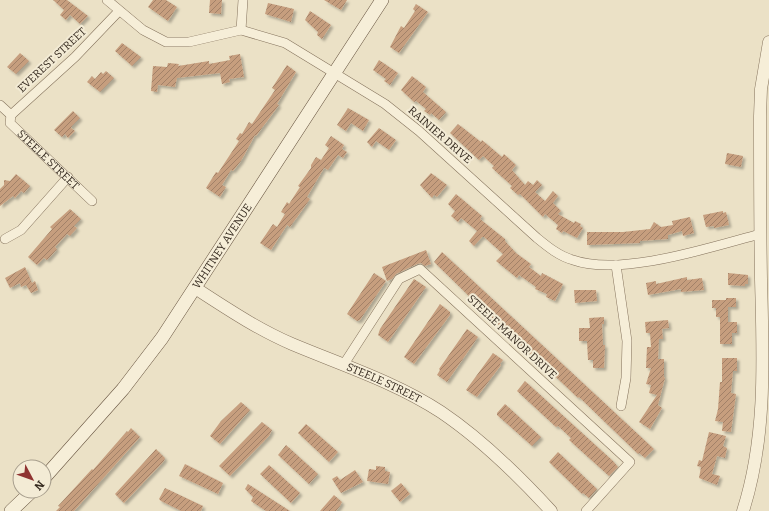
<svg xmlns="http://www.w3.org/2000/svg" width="769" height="511" viewBox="0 0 769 511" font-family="Bitter,serif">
<defs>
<pattern id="building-hatch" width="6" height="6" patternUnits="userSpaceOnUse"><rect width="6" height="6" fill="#c69e7e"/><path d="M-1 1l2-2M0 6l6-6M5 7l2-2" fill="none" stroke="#a28167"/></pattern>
<filter id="shadow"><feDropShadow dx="2.5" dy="2.5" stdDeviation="1" flood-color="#0004"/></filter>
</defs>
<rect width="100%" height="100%" fill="#ebe1c6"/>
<!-- building -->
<path fill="url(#building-hatch)" filter="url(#shadow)" d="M53 0H67L88 16 80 24 70 15 66 20 60 15 64 10Z
M153 0H166L177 7 168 21 148 7Z
M210 0H222L221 14 209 13Z
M324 0H347L341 10Z
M268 3 294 9 291 22 265 14Z
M416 4 428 12 399 53 390 47 401 26 404 28 415 11 413 9Z
M310 11 331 25 322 39 317 35 318 32 305 20Z
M122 43 141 57 132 66 115 51Z
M20 53 29 61 16 74 7 67Z
M240 54 244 77 229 79 230 82 222 84 220 73 177 78 175 87 158 85 157 92 151 91 153 66 167 67 168 63 179 64 178 66 209 61V64L230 60 229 56Z
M379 60 398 73 390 85 384 81 386 79 373 70Z
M287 65 296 72 277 104 279 105 256 136 255 135 241 161 233 171 231 170 222 185 226 187 220 197 206 188 216 172 218 173 239 141 236 139 240 133 242 134 249 122 252 124 275 90 272 88Z
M106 71 114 78 100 92 87 82 92 76 95 79 101 72 103 74Z
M412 76 426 87 423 92 446 112 439 120 431 113 430 115 424 111 426 109 416 101 414 102 401 90Z
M348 108 369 120 363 131 351 123 346 131 337 125Z
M73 111 80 118 72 126 71 128 75 131 68 138 65 134 62 137 54 130Z
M458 124 481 142 482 140 502 157 504 154 516 165 512 170 525 185 528 181 533 185 537 180 542 185 535 192 545 201 553 191 558 196 553 203 561 211 558 214 574 223 575 221 581 224 580 226 583 228 577 238 563 231 562 233 556 229 558 225 545 214 543 217 520 194 518 195 510 188 512 186 492 168 494 166 483 156 479 160 450 133Z
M379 128 396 140 389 150 376 141 372 147 367 142Z
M331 136 344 145 342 149 347 152 343 158 338 155 328 170 324 168 307 197 310 199 290 227 287 225 271 250 260 243 273 224 277 227 285 214 281 212 287 202 289 204 300 187 298 186 311 168V165L316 157 321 160 329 148 325 145Z
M727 153 743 156 741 167 725 164Z
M431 173 447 185 437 197 434 195 432 198 420 185Z
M16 174 30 186 24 193 21 191 15 198 13 196 0 206V189L4 185V180L10 181Z
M456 194 482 216 480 219 505 239V241L516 253 531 264 529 267 541 276 542 273 563 284 555 301 546 297 547 294 535 289 536 287 519 275 517 278 496 261 503 254 484 237H482L474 246 469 241 477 231 461 218 458 222 451 216 455 211 448 204Z
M70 209 81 219 74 226 77 228 70 236 67 234 55 247 57 249 51 256 47 260 44 258 37 265 28 257 52 229 50 227Z
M723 211V213L726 212 729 225 714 228V226L706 227 703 215Z
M690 217 694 233 683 236 682 231 668 235V239L640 241V243L587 245V232H623L650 229 654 222 661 227 673 225 672 221Z
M426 250 431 264 425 266 421 263 417 264 396 274 392 279 387 281 382 267Z
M442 252 654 449 645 458 639 453 638 454 579 397 578 398 541 363 512 338 434 262Z
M25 267 32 283 35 281 38 290 31 293 26 285 21 287 20 283 10 288 5 278Z
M374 273 386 281 360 320 357 321 347 314Z
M728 273 748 275V284H745V286L728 285Z
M687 277V280L702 278 704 290 681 292V289L648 295 646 283 656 281V284Z
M414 279 426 287 388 342 378 335 380 329Z
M574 290H596L597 301 575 303Z
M726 298H736V307H728V322H737V333H732V344H720V317H716V308H712V300H726Z
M440 304 450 312V315L414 364 404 357Z
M604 317V324H602L603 345H605L604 368H593V360H588L587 341H579V328H590L589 318Z
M668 320 669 328 662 329 663 339H659L658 359H664V377L665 378 658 405 662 408 650 429 639 422 657 395 649 393 651 385 646 384 651 368H646L647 347H651L650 333H646L645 322Z
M467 329 478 337 447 382 437 375 440 370 439 369Z
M493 353 503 360 500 364 501 365 477 397 466 390Z
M722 358H737V371H733L731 393 736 394 731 432 722 431 723 422 715 421 718 409 720 382H722Z
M525 381 613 461 618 467 609 476 569 440 571 438 558 426 556 427 517 391Z
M241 402 250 410 220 444 210 436 221 421Z
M505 404 541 437 532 446 497 415V413Z
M262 422 272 430 269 436 230 476 219 466Z
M306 424 338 452 329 462 298 433Z
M131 428 140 437 74 511H56L60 507 58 506 92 469 93 470 127 431 128 432Z
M709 432 726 436 723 446 727 448 725 458 717 456 712 474 720 476 717 485 699 478 701 467 697 466 699 460 702 461Z
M286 445 318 474 309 484 278 455Z
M156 449 165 458 164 461 124 503 115 494Z
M558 452 597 489 589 498 583 493 582 494 549 462Z
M185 464 223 483 218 494 179 476Z
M269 465 300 493 291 503 260 474Z
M376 466 385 467V471L390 472 388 484 367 481 369 469 376 470Z
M355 470 363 482 341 493 332 479 337 476 340 480Z
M401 483 410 494 400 502 391 491Z
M248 484 290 511H266L251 501 253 497 245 489Z
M165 488 203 506 201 511H181L161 501 159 499Z
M334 495 342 502 340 506 336 511H320Z"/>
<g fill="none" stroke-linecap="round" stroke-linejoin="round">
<!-- minor casing -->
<g stroke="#85735d" stroke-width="10">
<g id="minor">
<path d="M107 0 143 30 166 42H189L241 30 285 43 385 104 419 131 537 238C548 247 559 256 573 260 621 277 711 247 760 234"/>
<path d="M241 30 243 0"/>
<path d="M0 105 11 115"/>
<path d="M11 115 75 57 119 11"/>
<path id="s1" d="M11 115 10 123 92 201"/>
<path d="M5 239 21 230 68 177"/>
<path d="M616 265 627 341 626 378 621 406"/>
<path d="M344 364 399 279 420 269 630 462 586 511"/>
</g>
</g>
<!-- tertiary casing -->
<g stroke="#85735d" stroke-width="13">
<g id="tertiary">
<path id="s2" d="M195 288C226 308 257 329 292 344 342 365 395 382 441 412 481 439 518 475 551 511"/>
<path d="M743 511C767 436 763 357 761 279 760 225 760 170 760 116L761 89 769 42"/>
</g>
</g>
<!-- secondary casing -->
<g stroke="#675440" stroke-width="14">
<g id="secondary">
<path id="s3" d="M44 478 123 389 162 338 382 0"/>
<path d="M11 511 32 491"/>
</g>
</g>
<!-- minor -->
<use href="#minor" stroke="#f6eed8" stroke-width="9"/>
<!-- tertiary -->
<use href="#tertiary" stroke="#f6eed8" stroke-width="12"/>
<!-- secondary -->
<use href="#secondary" stroke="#f6eed8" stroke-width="13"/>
</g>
<g text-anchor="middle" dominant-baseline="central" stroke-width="4" stroke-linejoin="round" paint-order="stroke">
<!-- street labels -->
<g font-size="11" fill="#362b20" stroke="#f3ebd5">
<text transform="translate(52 60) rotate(-43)">EVEREST STREET</text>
<text transform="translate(440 135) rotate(41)">RAINIER DRIVE</text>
<text stroke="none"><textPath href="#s1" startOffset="61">STEELE STREET</textPath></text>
<text stroke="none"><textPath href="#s3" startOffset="293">WHITNEY AVENUE</textPath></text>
<text transform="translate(512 337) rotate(43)">STEELE MANOR DRIVE</text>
<text stroke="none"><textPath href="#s2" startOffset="212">STEELE STREET</textPath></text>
</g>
</g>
<!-- north arrow -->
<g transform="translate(32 479) rotate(131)"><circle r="19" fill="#f3ebd5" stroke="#a79e8d"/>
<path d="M0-3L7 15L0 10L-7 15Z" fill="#8f3331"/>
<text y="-6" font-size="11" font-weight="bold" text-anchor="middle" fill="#362b20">N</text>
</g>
</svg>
